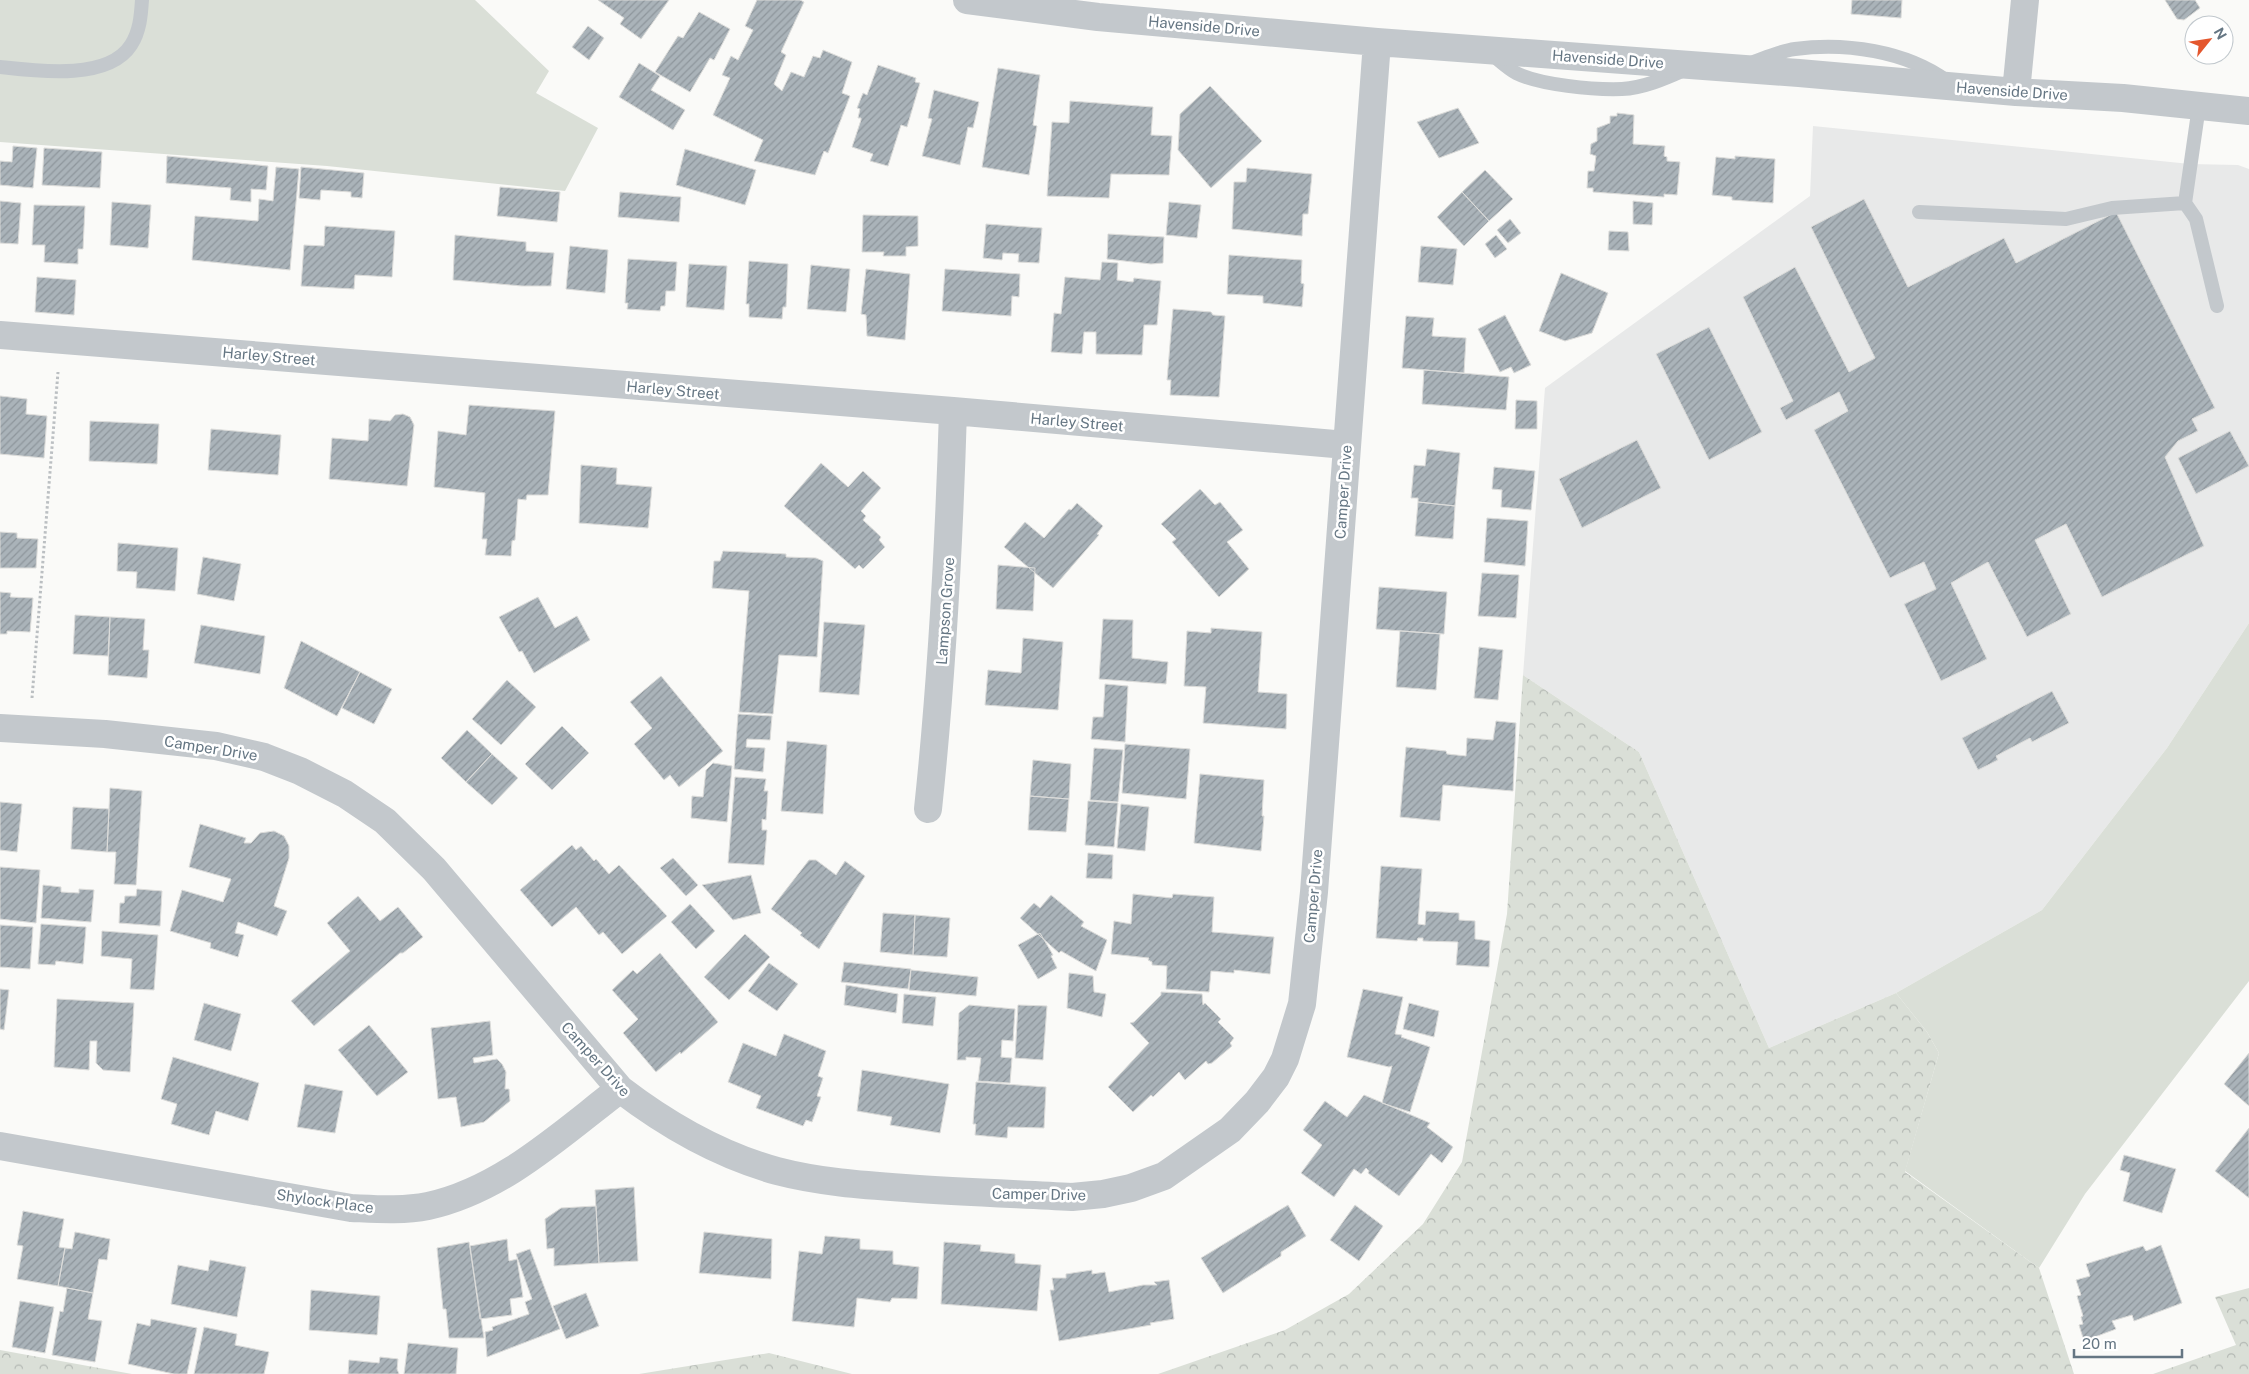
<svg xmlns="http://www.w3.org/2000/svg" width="2249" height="1374" viewBox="0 0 2249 1374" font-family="'Public Sans',sans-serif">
<defs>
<pattern id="forest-crowns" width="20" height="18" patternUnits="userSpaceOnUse" patternTransform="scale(1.25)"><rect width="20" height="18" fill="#dadfd7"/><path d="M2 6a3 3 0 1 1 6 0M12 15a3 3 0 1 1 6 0" fill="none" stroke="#b4b9b4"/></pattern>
<pattern id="building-hatch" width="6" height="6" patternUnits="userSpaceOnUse" patternTransform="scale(1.25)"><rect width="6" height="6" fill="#aab3b9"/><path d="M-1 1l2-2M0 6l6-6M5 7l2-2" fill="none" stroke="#8e969c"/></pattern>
</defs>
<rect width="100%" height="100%" fill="#fafaf8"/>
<!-- built -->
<path fill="#e8e9e9" d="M1813 126 2190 164 2238 165 2249 169V623L2167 748 2042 910 1896 993 1769 1048 1639 752 1523 675 1545 388 1810 196Z"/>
<!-- grass -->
<path fill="#dadfd7" d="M0 0H475L549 71 536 93 598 128 565 191 327 166 0 142Z
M2249 623V981L2085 1194 2039 1268 1905 1171 1939 1053 1927 1032 1896 993 2042 910 2167 748Z"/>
<!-- forest -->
<path fill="url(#forest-crowns)" d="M1523 675 1639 752 1769 1048 1896 993 1927 1032 1939 1053 1905 1172 2039 1268 2074 1374H1158L1285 1330 1349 1294 1423 1224 1462 1162 1507 914Z
M2249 1288V1374H2153L2236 1345 2215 1297Z
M0 1350 132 1374H0Z
M769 1353 852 1374H639Z"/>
<!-- building -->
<path fill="url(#building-hatch)" stroke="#dcdcda" d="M598 0H669L641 39 620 24 624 18Z
M757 0H800L804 2 781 52 786 55 774 84 782 91 791 72 804 77 813 56 820 58 823 50 852 62 842 93 850 96 828 153 824 151 815 175 754 161 763 140 713 115 730 78 722 75 731 56 738 60 753 30 745 26Z
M1852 0H1902L1901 18 1851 14Z
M2165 0H2195L2200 8 2184 20 2177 19Z
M699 12 730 29 714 60 710 58 690 92 655 72 678 36 683 38Z
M588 26 604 38 589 60 572 47Z
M639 63 660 76 651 90 685 110 673 130 619 97Z
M878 65 916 78 915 82 920 83 907 127 901 125 888 166 870 161 873 154 852 147 861 120V118H858L860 109 857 108 863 93 867 95Z
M998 68 1040 75 1033 125 1037 126 1029 175 982 167Z
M1210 86 1262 141 1211 188 1178 150 1180 114Z
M934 90 979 102 973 128 968 127 960 165 922 156 932 119 928 118Z
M1070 101 1153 107 1151 135 1172 136 1169 175 1111 174 1109 198 1047 196 1052 122 1069 123Z
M1458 108 1479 143 1439 158 1417 122Z
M1617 113 1634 115 1633 144 1665 146 1664 156 1667 157V161L1680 162 1677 195 1664 194V197L1593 192V188H1587L1588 171H1594L1596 156 1590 154 1591 144 1597 141V128L1610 123V116H1617Z
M13 146 37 148 33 188 0 185V161L12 162Z
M44 148 102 152 100 188 42 185Z
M685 149 756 170 745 205 676 185Z
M167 156 268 166 266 190 251 189V202L230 200 231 188 166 183Z
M1735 156 1775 159 1773 203 1732 200V197L1712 195 1716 157 1735 159Z
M276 167 299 169 290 270 192 260 195 216 258 221 259 199 273 201Z
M301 167 364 173 362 198 351 197V192L321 190 320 200 299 198Z
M1247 168 1312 174 1308 214H1303L1302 236 1232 229 1234 182H1246Z
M1485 170 1513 199 1489 221 1462 192Z
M500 187 560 192 557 222 497 216Z
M620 192 681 197 679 222 618 217Z
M1462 192 1489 221 1464 246 1437 217Z
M1864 199 1908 287 2004 238 2016 263 2116 212 2215 408 2192 419 2198 431 2178 441 2165 457 2204 546 2102 597 2066 524 2035 540 2071 614 2027 637 1988 562 1951 583 1987 659 1941 681 1904 604 1936 589 1924 562 1890 578 1814 430 1848 411 1839 392 1786 420 1780 408 1793 401 1743 297 1795 267 1849 372 1875 358 1811 227Z
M0 201 21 203 18 244 0 243Z
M1633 201 1653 203 1652 225 1633 224Z
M112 202 151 205 148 248 110 245Z
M1169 202 1201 205 1197 238 1166 235Z
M34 205 85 206 83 249H78V264L44 262 45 245H32Z
M863 215 918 216V246L906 247V256H883L884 252H862Z
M1510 219 1521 233 1508 243 1497 230Z
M986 224 1042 228 1039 263 1018 262 1019 254 1003 253 1002 260 983 258Z
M325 226 395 231 392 277 355 275 354 289 301 286 304 245 324 246Z
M1609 231 1628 232 1629 251 1608 250Z
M1108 234 1164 237 1163 263 1151 264 1107 259Z
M455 235 526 242V251L554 253 551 286H522L453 280Z
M1496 235 1507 249 1495 258 1485 244Z
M570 246 608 250 605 293 566 289Z
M1421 246 1457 249 1453 285 1418 282Z
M1229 255 1302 260 1301 283 1304 284 1302 307 1263 303V296L1227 294Z
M628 259 677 262 675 291H666L665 306H661L660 311 627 309 628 303H625Z
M749 261 788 264 786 307H783L782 319 749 317V304H746Z
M1102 262 1118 263 1117 280 1133 282 1134 278 1161 281 1157 325H1144L1142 355 1096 354V332H1084L1082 354 1051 352 1054 313 1061 314 1065 277 1100 280Z
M689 264 727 266 724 310 686 307Z
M811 265 850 269 846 312 807 309Z
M866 269 910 274 905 340 867 336 866 315 861 314Z
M945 269 1020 274 1019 297 1012 296 1011 316 942 311Z
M1561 273 1608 293 1592 333 1565 341 1539 331Z
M37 277 76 280 74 315 35 312Z
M1173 309 1211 312 1213 315 1225 316 1219 397 1170 395 1171 380H1167Z
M1505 315 1531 365 1514 373 1511 367 1500 372 1478 329Z
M1406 316 1434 318 1432 336 1466 338 1464 373 1402 368Z
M1709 327 1762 432 1709 460 1656 354Z
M1424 370 1509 377 1506 410 1422 404Z
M0 396 27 399 26 414 47 416 44 458 0 454Z
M1516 400 1537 401V429H1515Z
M469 405 555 411 548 495H527L526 500 518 499 515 540 512 541 511 556 485 555 487 539H482L485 493 434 487 438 431 466 435Z
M403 414 410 417 414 425 407 486 329 479 332 438 368 441 369 419 390 421 395 415Z
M90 421 159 424 157 464 89 461Z
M211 429 281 435 278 475 208 470Z
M2230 431 2249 466 2196 494 2178 458Z
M1637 440 1661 488 1582 528 1559 479Z
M1427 449 1460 453 1455 506 1418 502V498H1411L1414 465 1425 466Z
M821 463 848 487 863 471 881 488 861 511 866 516 863 520 881 537 879 540 885 547 863 569 859 565 855 569 784 506Z
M581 465 617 468 616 484 652 487 648 528 579 523Z
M1494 467 1535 471 1531 510 1501 507 1502 490 1492 489Z
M1200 489 1215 505 1220 502 1243 530 1227 542 1249 569 1219 597 1172 542 1176 539 1161 524Z
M1418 502 1455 506 1453 539 1415 536Z
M1077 503 1103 526 1097 534 1099 535 1053 588 1004 547 1025 522 1044 538 1069 509 1071 510Z
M1487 518 1528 521 1525 566 1484 562Z
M0 532 17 533V538L38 539 36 568H0Z
M118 543 178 548 175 591 136 588 137 572 117 571Z
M723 551 786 554V557L816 558 823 561 817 657 779 655 773 714 739 712 749 591 712 588 714 561H720Z
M203 557 241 564 234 601 197 594Z
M998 565 1035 568 1033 611 996 609Z
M1482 573 1519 575 1516 618 1478 616Z
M1379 587 1447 592 1444 634 1376 629Z
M0 592 11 593 10 597 33 598 30 632 7 631V634H0Z
M538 597 555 628 577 616 590 640 534 673 522 651 519 652 499 617Z
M75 615 110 617 108 656 73 654Z
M110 617 145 619 143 650H149L147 678 108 675Z
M1103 619 1133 620 1132 658 1168 662 1166 684 1099 679Z
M824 622 865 625 859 695 819 692Z
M201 625 265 636 260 674 194 663Z
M1211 628 1262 632 1258 692 1287 694 1286 729 1203 723 1206 687 1184 686 1187 631 1211 633Z
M1400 631 1440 634 1436 690 1396 687Z
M1023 638 1063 642 1058 710 985 705 988 670 1021 673Z
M301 641 360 672 337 716 284 688Z
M1479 647 1503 650 1498 700 1474 698Z
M360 672 392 689 374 724 342 708Z
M661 676 723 751 679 787 670 775 664 780 634 744 652 728 630 702Z
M507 680 536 707 501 745 472 719Z
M1105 684 1128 686 1125 742 1091 739 1093 717H1103Z
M2052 691 2069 723 2032 742 2030 738 1996 756 1998 760 1978 770 1962 738Z
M738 714 772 716 770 740 747 739 746 747 765 748 763 772 734 769Z
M1496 721 1516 723 1513 791 1443 785 1440 821 1400 817 1406 747 1446 751 1447 754 1466 756 1467 738 1493 740Z
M562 726 589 753 552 790 525 764Z
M467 730 492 754 466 782 441 758Z
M787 741 827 745 823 814 781 811Z
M1125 744 1190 749 1186 799 1122 793Z
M1094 748 1123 750 1118 802 1090 800Z
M492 754 518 778 492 805 466 782Z
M1033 760 1071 764 1069 799 1030 796Z
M713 763 732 766 727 822 691 818 692 796 703 797 706 770Z
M1200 774 1264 780 1262 816H1264L1261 851 1194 843Z
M735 777 766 779 764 791H768L766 820 762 819V830H767L764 865 728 863Z
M110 788 142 791 136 885 114 884 116 852H107Z
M1030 796 1069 799 1066 832 1028 830Z
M1088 801 1118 803 1114 847 1085 845Z
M0 802 22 804 17 852 0 850Z
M1121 804 1149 807 1145 851 1117 848Z
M73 807 109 809 107 852 71 849Z
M200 824 246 838 244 843H251L260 833 274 831 284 836 289 846V858L274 906 287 911 277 936 238 922 235 933 244 935 238 957 210 948 211 943 170 931 182 890 223 902 231 879 189 867Z
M572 845 576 850 581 846 594 861 596 859 609 874 619 865 667 916 622 954 603 932 599 935 576 907 552 927 520 890Z
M1088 853 1113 855 1112 879 1086 878Z
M673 858 698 885 686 896 660 868Z
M809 860H816L836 875 845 861 865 876 819 949 800 935 802 933 771 909Z
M1381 866 1422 869 1418 924 1425 925 1426 911 1459 913V920L1475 921V939L1490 941 1489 967 1456 965 1458 942 1423 941V938H1418L1417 941 1376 938Z
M0 867 40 870 36 923 0 919Z
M751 875 761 913 733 920 702 885Z
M43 885 61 887V892L79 893V889L94 890 91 922 41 918Z
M137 889 162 891 160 926 119 923 120 903H124L125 896H136Z
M1133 894 1172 898 1173 894 1214 897 1212 932 1274 937 1270 974 1234 970V973L1211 971 1209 992 1166 989 1167 966 1152 965V962L1148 960 1149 958 1111 954 1114 921 1131 924Z
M1051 895 1084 922 1081 926 1107 940 1096 971 1061 951 1059 953 1020 918 1034 903 1040 908Z
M358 896 380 921 398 907 423 937 403 953H400L314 1026 291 1001 350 951 327 923Z
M690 904 715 931 696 949 671 922Z
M883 913 915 915 913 955 880 952Z
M915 915 950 918 947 957 913 955Z
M41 924 86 927 83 964 56 961 55 965 38 964Z
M0 925 33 927 30 969 0 967Z
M102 931 158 935 154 990 130 989 132 959 101 956Z
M1040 933 1053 955 1051 956 1057 968 1038 979 1018 945Z
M745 934 770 957 729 1000 704 977Z
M660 953 718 1022 681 1054 680 1052 656 1072 623 1033 638 1019 612 990 633 970 637 974Z
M844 962 911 969 908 989 841 982Z
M769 963 798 984 777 1011 748 991Z
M911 970 978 977 976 996 909 990Z
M1069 973 1093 976 1094 992 1106 994 1102 1017 1067 1008Z
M846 985 898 994 896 1013 844 1005Z
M0 989 9 990 4 1030 0 1029Z
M1363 989 1403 997 1395 1034 1402 1035 1401 1037 1430 1047 1410 1112 1382 1103 1392 1066 1389 1067 1347 1057Z
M1161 992 1202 994 1203 1005 1205 1003 1221 1019 1218 1022 1234 1038 1230 1043 1232 1046 1212 1063 1208 1064 1206 1061 1185 1080 1179 1072 1153 1097 1151 1095 1133 1112 1108 1087 1149 1043 1130 1023 1134 1022 1161 995Z
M904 994 936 997 933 1026 902 1023Z
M57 999 134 1003 130 1072 103 1070 96 1063 97 1041H90L89 1070 54 1067Z
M204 1003 241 1014 231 1051 194 1040Z
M1409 1003 1439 1011 1434 1037 1403 1029Z
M969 1005 1015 1009 1013 1041 1002 1040 1001 1057 1012 1058 1010 1083 978 1081 981 1058 966 1057V1060H957L959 1013Z
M1018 1005 1047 1006 1043 1060 1015 1058Z
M490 1021 493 1055 473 1058 474 1063 497 1059 502 1064 506 1072 505 1089H509L510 1101 484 1122 461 1127 456 1097 438 1099 431 1028Z
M369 1025 408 1072 377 1096 338 1050Z
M784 1034 826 1051 818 1076 823 1078 817 1096 821 1097 812 1122 806 1120 803 1126 756 1108 761 1096 728 1082 743 1043 776 1056Z
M2249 1053V1106L2224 1084Z
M173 1057 259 1083 248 1121 216 1111 209 1135 171 1124 177 1104 161 1099Z
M862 1070 949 1084 940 1133 890 1125 892 1117 857 1111Z
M976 1082 1046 1087 1044 1128 1008 1127 1007 1138 975 1135 976 1124H973Z
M305 1084 343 1091 335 1133 297 1127Z
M1364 1095 1430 1123 1427 1127 1453 1147 1442 1163 1431 1154 1399 1196 1368 1173 1369 1171 1366 1168 1361 1174 1354 1169 1334 1197 1301 1173 1322 1145 1303 1130 1325 1101 1347 1117Z
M2249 1128V1198L2215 1171Z
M2124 1155 2176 1169 2162 1213 2123 1201 2130 1173 2120 1170Z
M634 1187 638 1261 599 1263 595 1190Z
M1288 1205 1306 1236 1281 1252V1256L1223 1293 1201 1258Z
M1355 1205 1383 1226 1359 1261 1330 1240Z
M596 1206 599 1263 554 1266V1248L547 1249 545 1219 561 1208Z
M23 1211 64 1219 59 1247 65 1248 58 1286 17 1279 23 1246 17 1245Z
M75 1232 110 1239 107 1260 99 1259 93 1293 58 1286 65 1248 72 1249Z
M704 1232 772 1239 771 1279 699 1273Z
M825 1236 860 1239V1249L893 1251V1264L919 1267 917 1299 892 1298 890 1302 857 1298 854 1327 792 1321 799 1251 822 1254Z
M507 1239 509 1261 517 1259 523 1297 510 1299 512 1315 480 1319 470 1246Z
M469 1242 484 1338H449L446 1309H443L437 1248Z
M944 1242 981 1245 980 1251 1015 1254V1263L1041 1265 1037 1311 941 1304Z
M2161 1245 2182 1303 2134 1321 2132 1315 2112 1321 2116 1329 2084 1341 2079 1325 2083 1324 2081 1317 2083 1316 2077 1296 2081 1295 2076 1280 2090 1276 2086 1264 2143 1246 2146 1251Z
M530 1249 560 1329 487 1357 485 1332 493 1330 492 1327 529 1314 525 1302 532 1299 516 1254Z
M210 1260 246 1267 237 1317 171 1304 178 1265 208 1271Z
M1092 1270V1274L1105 1272 1109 1292 1143 1285H1157L1154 1282 1169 1280 1174 1319 1150 1323 1151 1325 1059 1341 1050 1290H1054L1052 1278H1066V1274Z
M67 1288 93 1293 88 1319 102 1321 95 1362 52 1355 60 1311 63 1312Z
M311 1290 380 1296 377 1335 309 1330Z
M586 1293 599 1326 566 1339 553 1306Z
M20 1301 54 1307 45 1353 12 1347Z
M151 1319 197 1328 187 1374H174L128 1364 137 1323 150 1326Z
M204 1327 237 1334 235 1345 269 1352 264 1374H194Z
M408 1343 458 1348 456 1374H404Z
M380 1357 398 1359 397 1369 399 1374H348L349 1360 379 1363Z"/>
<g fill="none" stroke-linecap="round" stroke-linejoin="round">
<!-- path -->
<path stroke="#bbbfc2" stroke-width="3" stroke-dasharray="2.5 2.5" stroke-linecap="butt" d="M32 698 58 372"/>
<!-- lane -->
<path stroke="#c3c8cc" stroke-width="14" d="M1491 54C1499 60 1507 68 1516 73 1540 85 1594 90 1622 89 1643 88 1664 79 1684 70
M1751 63C1765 58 1780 51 1795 49 1845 42 1906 51 1947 81
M0 67C36 71 108 81 131 45 140 31 141 15 142 0
M2199 106 2185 203 2196 219 2217 306
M1919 212 2066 219 2112 208 2185 203"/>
<!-- street -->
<path stroke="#c3c8cc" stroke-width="28" d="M967 0 1098 17 1377 42 1799 73 2016 92 2123 98 2249 111
M2016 92 2025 0
M0 335 953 411 1346 445
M0 728 105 734 216 746 264 757 300 771 345 794 385 821 434 869 620 1089C667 1125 719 1155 777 1171 819 1182 862 1185 905 1188 961 1192 1016 1194 1072 1197L1103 1194 1131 1188 1164 1176 1230 1130 1257 1102 1276 1077 1285 1059 1302 1004 1314 892 1377 42
M928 809C942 677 949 544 953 411
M0 1146 351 1208C376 1209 403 1211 428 1206 502 1190 561 1134 620 1089"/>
</g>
<g text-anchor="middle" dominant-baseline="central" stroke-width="5" stroke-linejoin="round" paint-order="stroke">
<!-- street labels -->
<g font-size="15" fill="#657683" stroke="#fff">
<text transform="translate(1204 26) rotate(5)">Havenside Drive</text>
<text transform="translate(1608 59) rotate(4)">Havenside Drive</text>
<text transform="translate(2012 91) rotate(4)">Havenside Drive</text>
<text transform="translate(269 356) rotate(5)">Harley Street</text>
<text transform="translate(673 390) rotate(5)">Harley Street</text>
<text transform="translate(1077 422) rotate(5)">Harley Street</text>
<text transform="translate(1343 492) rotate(-86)">Camper Drive</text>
<text transform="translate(945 611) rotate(-86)">Lampson Grove</text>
<text transform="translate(211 748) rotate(9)">Camper Drive</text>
<text transform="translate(1313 896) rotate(-85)">Camper Drive</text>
<text transform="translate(596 1059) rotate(48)">Camper Drive</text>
<text transform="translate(1039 1194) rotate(1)">Camper Drive</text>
<text transform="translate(325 1201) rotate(8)">Shylock Place</text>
</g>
</g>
<!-- north arrow -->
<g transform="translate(2209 40) rotate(60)"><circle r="24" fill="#ffffff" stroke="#c1c8cd"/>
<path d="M0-4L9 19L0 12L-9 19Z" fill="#e4572e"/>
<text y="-8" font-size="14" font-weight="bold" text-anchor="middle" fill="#657683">N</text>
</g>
<!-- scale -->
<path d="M2074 1349v8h108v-8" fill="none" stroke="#657683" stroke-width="2.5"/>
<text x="2082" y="1349" font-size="15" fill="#657683" stroke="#ffffff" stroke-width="4" paint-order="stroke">20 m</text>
</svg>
